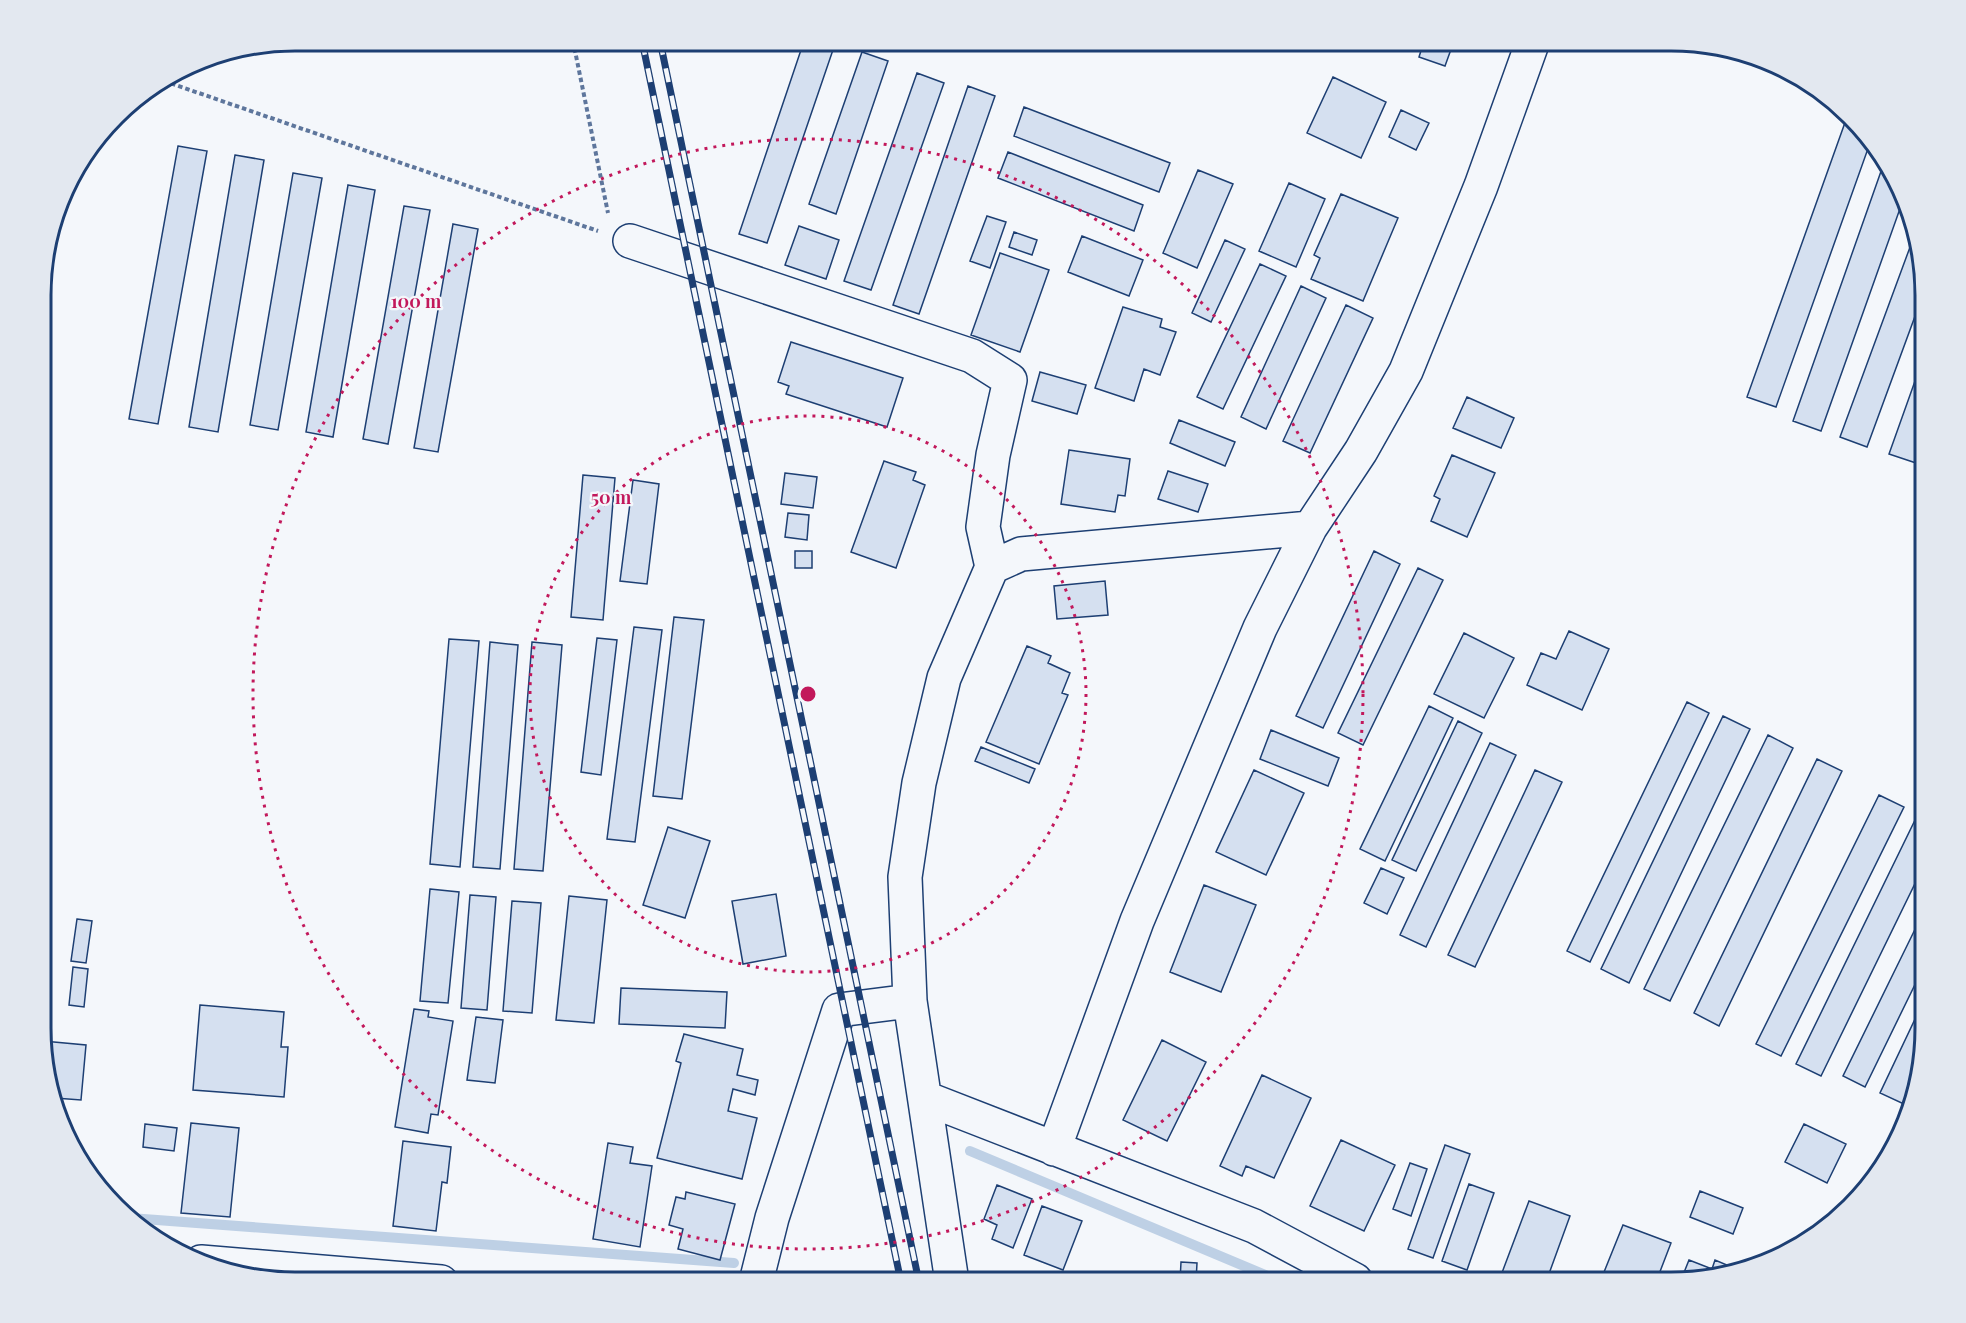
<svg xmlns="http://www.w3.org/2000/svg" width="1966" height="1323" viewBox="0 0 1966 1323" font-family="'Playfair Display',serif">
<rect width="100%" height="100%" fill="#f4f7fb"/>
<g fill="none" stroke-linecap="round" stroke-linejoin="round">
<!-- stream -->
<path stroke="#bed0e5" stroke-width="10" d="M970 1151 1282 1282
M130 1218 734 1263"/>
</g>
<!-- building -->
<path fill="#d5e0f0" stroke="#1d3f73" stroke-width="1.5" d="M804 41H836L767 243 739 234Z
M1424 41H1454L1445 66 1419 57Z
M862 52 888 61 836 214 809 204Z
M917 73 944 83 871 290 844 281Z
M1333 77 1386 102 1361 158 1307 133Z
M968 86 995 96 919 314 893 305Z
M1024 107 1170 163 1159 192 1014 136Z
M1401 110 1429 123 1416 150 1389 137Z
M1847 117 1870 143 1776 407 1747 397Z
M178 146 207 151 158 424 129 419Z
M1008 152 1143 205 1134 231 998 178Z
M235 155 264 160 218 432 189 427Z
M1885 160 1892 168 1902 203 1821 431 1793 421Z
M1198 170 1233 184 1197 268 1163 253Z
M293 173 322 178 278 430 250 425Z
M1289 183 1325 199 1296 267 1259 251Z
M348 185 375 190 333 437 306 432Z
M1341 194 1398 218 1363 301 1311 279 1320 258 1314 255Z
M404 206 430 210 388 444 363 439Z
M987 216 1006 222 990 268 970 261Z
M453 224 478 229 438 452 414 448Z
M799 226 839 240 826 279 785 265Z
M1014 232 1037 240 1032 255 1009 247Z
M1082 236 1143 260 1129 296 1068 272Z
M1913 239 1925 279V289L1867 447 1840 437Z
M1225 240 1245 249 1211 322 1192 313Z
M1000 253 1049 270 1020 352 971 335Z
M1260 264 1286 276 1223 409 1197 397Z
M1301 286 1326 298 1266 429 1241 417Z
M1346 305 1373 318 1310 453 1283 441Z
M1123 307 1162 319 1160 327 1176 332 1160 375 1144 369 1134 401 1095 388Z
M791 342 903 378 887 427 786 394 789 386 778 382Z
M1925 353V437L1916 463 1889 454Z
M1040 372 1086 385 1077 414 1032 401Z
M1467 397 1514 418 1501 448 1453 428Z
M1179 420 1235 442 1225 466 1170 443Z
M1069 450 1130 459 1125 496 1118 495 1115 512 1061 504Z
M1452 455 1495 473 1467 537 1431 521 1440 499 1434 496Z
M884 461 916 472 913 480 925 485 896 568 851 552Z
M1168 471 1208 484 1198 512 1158 499Z
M785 473 817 477 813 508 781 504Z
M583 475 615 478 603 620 571 617Z
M633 480 659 484 647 584 620 581Z
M788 513 809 515 807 540 785 537Z
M795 551H812V568H795Z
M1374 551 1400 564 1323 728 1296 716Z
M1418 568 1443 580 1363 745 1338 733Z
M1105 581 1108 615 1057 619 1054 586Z
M674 617 704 620 682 799 653 796Z
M634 627 662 630 635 842 607 839Z
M1569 631 1609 649 1582 710 1527 685 1541 653 1556 659Z
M1464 633 1514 658 1484 718 1434 694Z
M597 638 617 640 601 775 581 772Z
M449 639 479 641 460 867 430 864Z
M490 642 518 645 500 869 473 867Z
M532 642 562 645 543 871 514 869Z
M1027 646 1051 656 1048 663 1070 673 1062 693 1068 695 1039 764 986 742Z
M1687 702 1709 713 1590 962 1567 951Z
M1429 706 1453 718 1385 861 1360 849Z
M1723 716 1750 729 1629 983 1601 969Z
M1458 721 1482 733 1416 871 1392 860Z
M1271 730 1339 758 1328 786 1260 759Z
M1768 735 1793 748 1670 1001 1644 989Z
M1490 743 1516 755 1426 947 1400 935Z
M981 747 1035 769 1029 783 975 761Z
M1817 759 1842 771 1719 1026 1694 1013Z
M1254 770 1304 793 1266 875 1216 852Z
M1535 770 1562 782 1475 967 1448 955Z
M1879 795 1904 807 1781 1056 1756 1044Z
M1918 814 1925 817V863L1821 1076 1796 1064Z
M668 827 710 841 685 918 643 905Z
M1381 868 1404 878 1387 914 1364 903Z
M1204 885 1256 905 1221 992 1170 972Z
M430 889 459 892 448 1003 420 1001Z
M776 894 786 956 743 964 732 901Z
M470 895 496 897 487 1010 461 1008Z
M569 896 607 900 594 1023 556 1020Z
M512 901 541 903 532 1013 503 1011Z
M1925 909V964L1865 1087 1843 1076Z
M77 919 92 921 86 963 71 961Z
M73 967 88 969 84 1007 69 1005Z
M621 988 727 992 725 1028 619 1024Z
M1925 998V1044L1918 1080 1906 1105 1880 1093Z
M200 1005 284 1012 281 1047H288L284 1097 193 1090Z
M414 1009 429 1011 428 1017 453 1021 438 1115 431 1114 428 1133 395 1127Z
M476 1017 503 1020 495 1083 467 1080Z
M684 1034 743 1049 737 1075 758 1080 755 1095 733 1089 728 1111 757 1118 742 1179 657 1158 681 1063 676 1061Z
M1162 1040 1206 1062 1167 1141 1123 1120Z
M43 1041 86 1045 81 1100 55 1098 43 1061Z
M1262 1075 1311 1098 1274 1178 1246 1166 1242 1176 1220 1166Z
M191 1123 239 1128 230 1217 181 1213Z
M145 1124 177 1128 174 1151 143 1147Z
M1804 1124 1846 1144 1827 1183 1785 1162Z
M1341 1140 1395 1165 1364 1231 1310 1206Z
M403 1141 451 1147 447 1183 442 1182 436 1231 393 1226Z
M608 1143 633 1147 630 1163 652 1166 640 1247 593 1239Z
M1445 1145 1470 1154 1433 1258 1408 1249Z
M1410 1163 1427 1169 1411 1216 1393 1209Z
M1469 1184 1494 1193 1467 1270 1442 1261Z
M997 1185 1032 1199 1013 1248 992 1239 997 1225 984 1219Z
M1700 1191 1743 1208 1733 1234 1690 1217Z
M686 1192 735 1204 720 1260 678 1249 683 1229 669 1225 676 1197 685 1199Z
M1529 1201 1570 1216 1546 1282H1512L1500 1278Z
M1042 1206 1082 1221 1063 1270 1024 1255Z
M1623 1225 1671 1243 1656 1282H1600Z
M1689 1260 1712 1269 1715 1260 1734 1268 1681 1280Z
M1181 1262 1197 1263 1196 1282H1180Z"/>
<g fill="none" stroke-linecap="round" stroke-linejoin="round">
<!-- minor casing -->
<g stroke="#1d3f73" stroke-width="36">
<path id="minor" d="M630 241 972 356 1010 380 993 455 983 527 992 567
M925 1098 1254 1226 1355 1280V1282
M1054 1149 1137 921 1260 628 1310 528 1361 451 1406 371 1481 186 1533 41
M756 1282 772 1218 839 1010 910 1001
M952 1282 910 1001 905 877 919 783 944 678 992 567 1021 554 1310 528"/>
</g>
<!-- major casing -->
<g stroke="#1d3f73" stroke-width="36">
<path id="major" d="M201 1262 441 1282"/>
</g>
<!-- path -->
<path stroke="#5e769c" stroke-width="4" stroke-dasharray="4.5 3" stroke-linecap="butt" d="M573 41 608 213
M164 81 598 231"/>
<!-- minor -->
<use href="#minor" stroke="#f4f7fb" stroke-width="33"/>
<!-- major -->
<use href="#major" stroke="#f4f7fb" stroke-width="33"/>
<!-- rail casing -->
<g stroke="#1d3f73" stroke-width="7">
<path id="rail" d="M642 41 901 1282
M660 41 919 1282"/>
</g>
<!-- rail -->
<use href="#rail" stroke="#f4f7fb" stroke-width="4.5" stroke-dasharray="14" stroke-linecap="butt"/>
</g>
<!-- distance rings -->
<g fill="none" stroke="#c2185b" stroke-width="3" stroke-dasharray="3 6">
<circle cx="808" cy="694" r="278"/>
<circle cx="808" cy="694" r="555"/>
</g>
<!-- crop -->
<path d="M0 0H1966V1323H0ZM295 51H1671A244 244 0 0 1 1915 295V1028A244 244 0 0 1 1671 1272H295A244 244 0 0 1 51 1028V295A244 244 0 0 1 295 51Z" fill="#e3e8f0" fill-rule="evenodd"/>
<path fill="none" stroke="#1d3f73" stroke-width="3" d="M295 51H1671A244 244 0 0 1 1915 295V1028A244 244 0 0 1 1671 1272H295A244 244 0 0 1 51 1028V295A244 244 0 0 1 295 51Z"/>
<circle cx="808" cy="694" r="9" fill="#c2185b" stroke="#f4f7fb" stroke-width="3"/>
<g font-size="18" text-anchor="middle" font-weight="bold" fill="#c2185b" stroke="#f4f7fb" stroke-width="4.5" stroke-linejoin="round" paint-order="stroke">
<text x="416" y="308">100 m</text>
<text x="611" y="504">50 m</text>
</g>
</svg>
